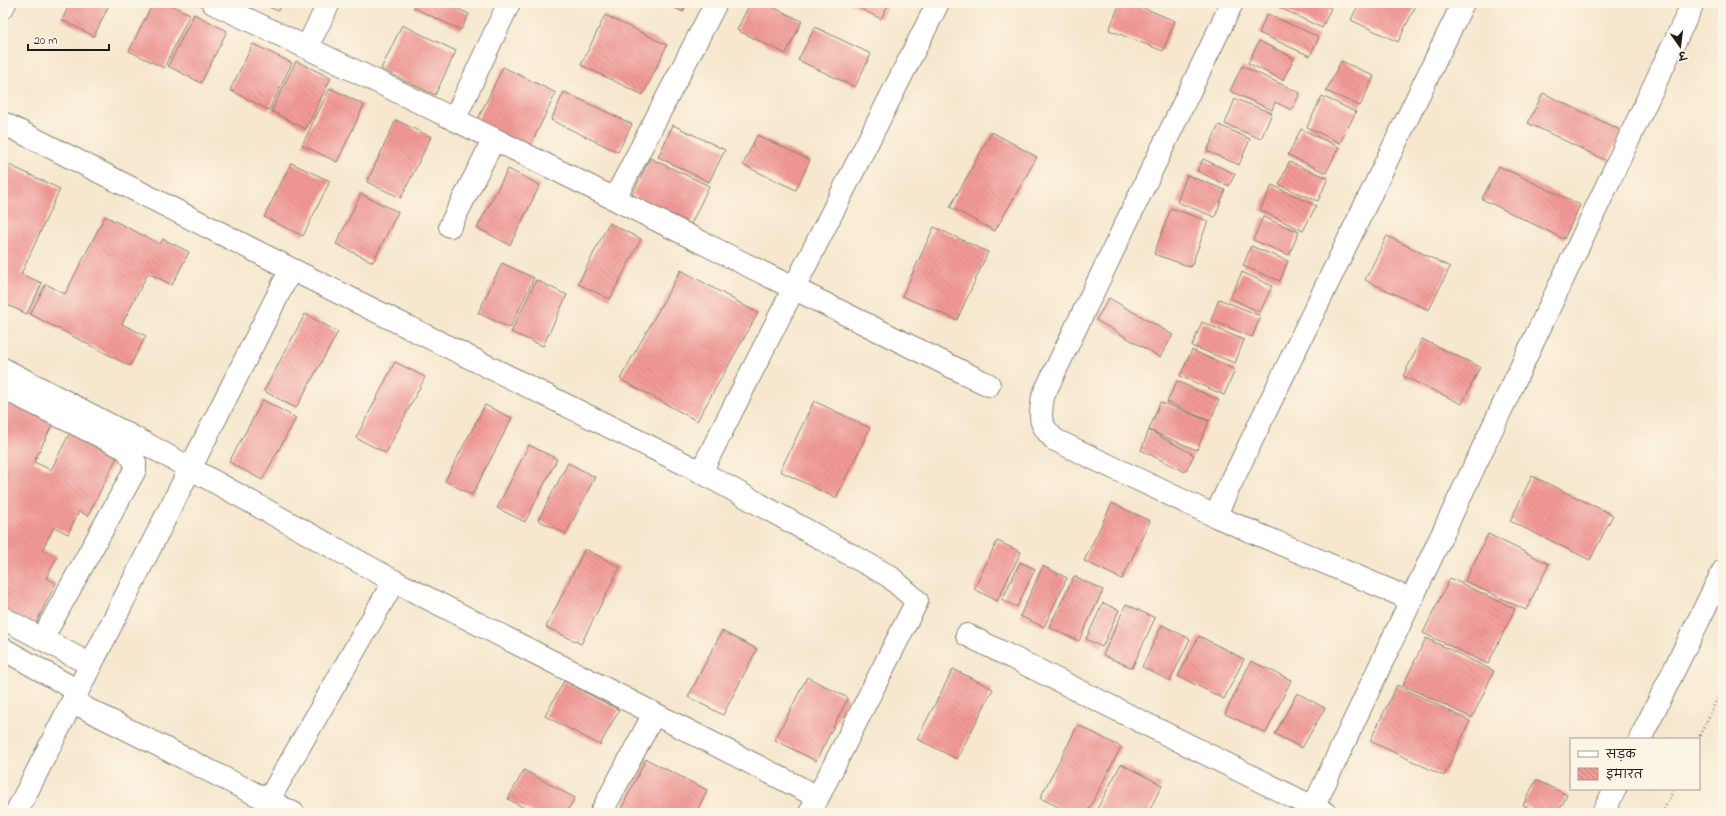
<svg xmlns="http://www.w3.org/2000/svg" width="1726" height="816" viewBox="0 0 1726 816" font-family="'Indie Flower','Playpen Sans Deva',sans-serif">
<defs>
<pattern id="building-back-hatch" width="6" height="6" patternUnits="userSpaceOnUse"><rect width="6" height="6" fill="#f29996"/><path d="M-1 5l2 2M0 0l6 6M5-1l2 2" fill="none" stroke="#cf8381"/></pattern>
</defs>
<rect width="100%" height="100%" fill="#fcf5e5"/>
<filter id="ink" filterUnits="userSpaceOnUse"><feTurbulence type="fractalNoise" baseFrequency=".025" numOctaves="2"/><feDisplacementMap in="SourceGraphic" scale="8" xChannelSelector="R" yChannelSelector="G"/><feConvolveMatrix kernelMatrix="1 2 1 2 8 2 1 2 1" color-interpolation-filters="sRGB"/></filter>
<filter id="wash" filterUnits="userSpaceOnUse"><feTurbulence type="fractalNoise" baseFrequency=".012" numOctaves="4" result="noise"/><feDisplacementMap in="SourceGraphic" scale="16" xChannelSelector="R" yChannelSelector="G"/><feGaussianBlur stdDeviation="0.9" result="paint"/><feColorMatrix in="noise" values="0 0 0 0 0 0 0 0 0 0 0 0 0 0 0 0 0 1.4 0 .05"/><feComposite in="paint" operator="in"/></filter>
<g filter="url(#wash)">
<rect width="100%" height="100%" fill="#f6e7ce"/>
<g id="blocks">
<!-- building -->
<path fill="url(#building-back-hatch)" d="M70 3H110L94 36 62 20Z
M153 3H166L190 14 164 68 129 51Z
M260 3H282L278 11Z
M417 3H446L469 14 461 30 414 8Z
M665 3H687L683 12Z
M750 3H764L802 21 786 54 737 30Z
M849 3H889L881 19Z
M1120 3H1132L1175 21 1163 51 1109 30Z
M1270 3H1320L1331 8 1322 28Z
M1359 3H1417L1398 42 1351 20Z
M194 14 227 31 201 83 168 66Z
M1267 14 1319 37 1310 56 1259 33Z
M605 15 667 45 643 95 581 65Z
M402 25 456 51 435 95 381 69Z
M815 27 871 54 855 87 798 60Z
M1259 41 1294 58 1283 80 1248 63Z
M253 44 292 63 269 110 230 90Z
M296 61 331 78 306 129 271 111Z
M1341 61 1374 76 1360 106 1326 91Z
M1242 66 1300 93 1292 110 1275 102 1272 110 1230 91Z
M503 67 556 93 527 152 474 127Z
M330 88 364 105 337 162 302 145Z
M564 92 632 124 618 152 551 120Z
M1543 93 1622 131 1607 161 1528 123Z
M1322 96 1356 112 1340 143 1307 127Z
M1235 99 1272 113 1261 139 1225 124Z
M396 120 431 137 401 198 367 182Z
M673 125 725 150 709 182 658 157Z
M1219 125 1250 139 1239 165 1207 151Z
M1301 129 1339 147 1326 173 1288 155Z
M992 132 1037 157 995 231 950 207Z
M757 135 810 160 796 190 743 165Z
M650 158 709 186 691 224 632 195Z
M1203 159 1235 174 1229 186 1197 171Z
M3 162 60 189 21 274 42 283 27 314 3 303Z
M1289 162 1328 178 1318 201 1279 185Z
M291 163 330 181 303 236 264 217Z
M1499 166 1580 205 1564 239 1482 199Z
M508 169 540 185 510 245 477 228Z
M1187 175 1225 190 1215 217 1177 202Z
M1272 185 1316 206 1303 231 1260 210Z
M361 194 398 212 373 262 336 244Z
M1171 208 1208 221 1191 267 1154 254Z
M105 216 160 244 163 239 189 252 172 285 148 273 122 324 146 336 130 366 30 314 46 284 65 294Z
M1263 217 1299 232 1289 255 1253 240Z
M609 223 641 239 610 299 578 284Z
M934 227 988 252 957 320 902 296Z
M1387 236 1450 267 1429 310 1365 280Z
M1251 246 1288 261 1280 281 1243 266Z
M502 263 534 278 510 328 478 313Z
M681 270 758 313 697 421 620 379Z
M1242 272 1272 286 1260 312 1230 298Z
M536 280 567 295 543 346 511 332Z
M1109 298 1173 335 1160 357 1096 320Z
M1219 299 1261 316 1252 337 1211 320Z
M305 314 338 332 296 408 264 391Z
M1202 322 1244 340 1235 363 1192 346Z
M1422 339 1480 367 1462 404 1403 376Z
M1192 350 1235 370 1224 395 1180 376Z
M395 362 425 377 386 453 356 438Z
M1177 381 1219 400 1210 421 1167 402Z
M3 399 55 419 34 462 51 470 72 428 120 451 88 516 79 511 68 534 54 527 42 550 57 557 46 578 56 583 35 625 3 610Z
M263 400 296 418 262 480 229 462Z
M814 401 870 428 836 498 780 471Z
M1160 402 1209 421 1197 450 1149 430 1194 455 1185 472 1141 450 1149 430Z
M485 405 512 418 472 495 445 481Z
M529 445 557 459 525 522 497 508Z
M568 463 595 477 566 534 538 520Z
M1532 476 1613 515 1590 560 1510 521Z
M1112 503 1150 521 1122 579 1084 561Z
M1488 534 1549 564 1526 610 1465 581Z
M997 541 1021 552 997 601 974 589Z
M585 549 620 567 581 644 546 627Z
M1020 562 1035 569 1017 607 1002 600Z
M1043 566 1067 578 1044 627 1020 616Z
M1074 576 1103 590 1079 641 1049 627Z
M1450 578 1515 609 1488 664 1423 633Z
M1103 603 1119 610 1102 647 1086 639Z
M1126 604 1155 618 1132 668 1103 655Z
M1162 625 1190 639 1170 681 1142 667Z
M722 631 757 649 723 715 688 697Z
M1199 636 1244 659 1224 699 1178 676Z
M1426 638 1494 671 1472 718 1403 685Z
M1251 661 1291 680 1266 733 1225 714Z
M953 669 993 689 957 759 917 739Z
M807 677 848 698 816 761 775 740Z
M564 681 619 710 600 745 545 716Z
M1397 685 1470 721 1444 776 1370 741Z
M1297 693 1325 708 1302 748 1275 734Z
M1078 725 1121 747 1087 813H1071L1040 798Z
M646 759 707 790 696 813H619Z
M1121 764 1162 785 1148 813H1095Z
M524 770 575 798 566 813H533L508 799Z
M1536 780 1567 795 1558 813H1539L1523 805Z"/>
</g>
</g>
<g filter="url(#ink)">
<use href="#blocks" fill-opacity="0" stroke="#898275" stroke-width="1"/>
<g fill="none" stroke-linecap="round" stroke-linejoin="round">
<!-- minor casing -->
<g stroke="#898275" stroke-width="24">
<path id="minor" d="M213 3C474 126 730 258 989 385
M1232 3 1043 396C1040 419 1038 423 1055 440L1215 516 1410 599
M3 7 5 3
M307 47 329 3
M454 120 509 3
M3 123 291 269 701 472 889 576 917 601 810 813
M615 198 716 3
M450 226 494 139
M3 369 148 445 394 581 818 797
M3 392 9 391 126 449 135 462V470L42 639
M701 472 938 3
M1215 516 1463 3
M3 618 91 665
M967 635 1325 813
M3 649 78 691
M73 702 293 813
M1640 739 1723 571
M268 801 394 581
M1313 808 1693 3
M16 813 291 269
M601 813 654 714
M1603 813 1615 789"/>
</g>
<!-- path -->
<path stroke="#898275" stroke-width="2.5" stroke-dasharray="1 3" stroke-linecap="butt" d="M1698 739 1723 687
M1662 813 1674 789"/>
<!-- minor -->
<use href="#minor" stroke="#fff" stroke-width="22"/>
</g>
</g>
<!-- margin -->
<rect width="1726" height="816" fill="none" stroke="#fcf5e5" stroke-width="16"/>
<!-- legend -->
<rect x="1570" y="738" width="130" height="52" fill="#fcf5e5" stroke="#a29e95"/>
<rect x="1578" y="751" width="20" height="6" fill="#ffffff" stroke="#a29e95"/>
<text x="1606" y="758" font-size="12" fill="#1c1c1c">सड़क</text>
<rect x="1578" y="768" width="20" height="12" fill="url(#building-back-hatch)" stroke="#a29e95"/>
<text x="1606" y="778" font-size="12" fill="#1c1c1c">इमारत</text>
<!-- north arrow -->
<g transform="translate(1680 46) rotate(166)" stroke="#fcf5e5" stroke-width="3" paint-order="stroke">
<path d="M0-3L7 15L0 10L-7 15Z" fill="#1c1c1c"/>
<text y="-6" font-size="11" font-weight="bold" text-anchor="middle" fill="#1c1c1c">उ</text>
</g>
<!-- scale -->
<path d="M28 44v6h81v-6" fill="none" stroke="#1c1c1c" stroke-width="2"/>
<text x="34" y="44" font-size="12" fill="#1c1c1c" stroke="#fcf5e5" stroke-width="3" paint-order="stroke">20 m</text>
</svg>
